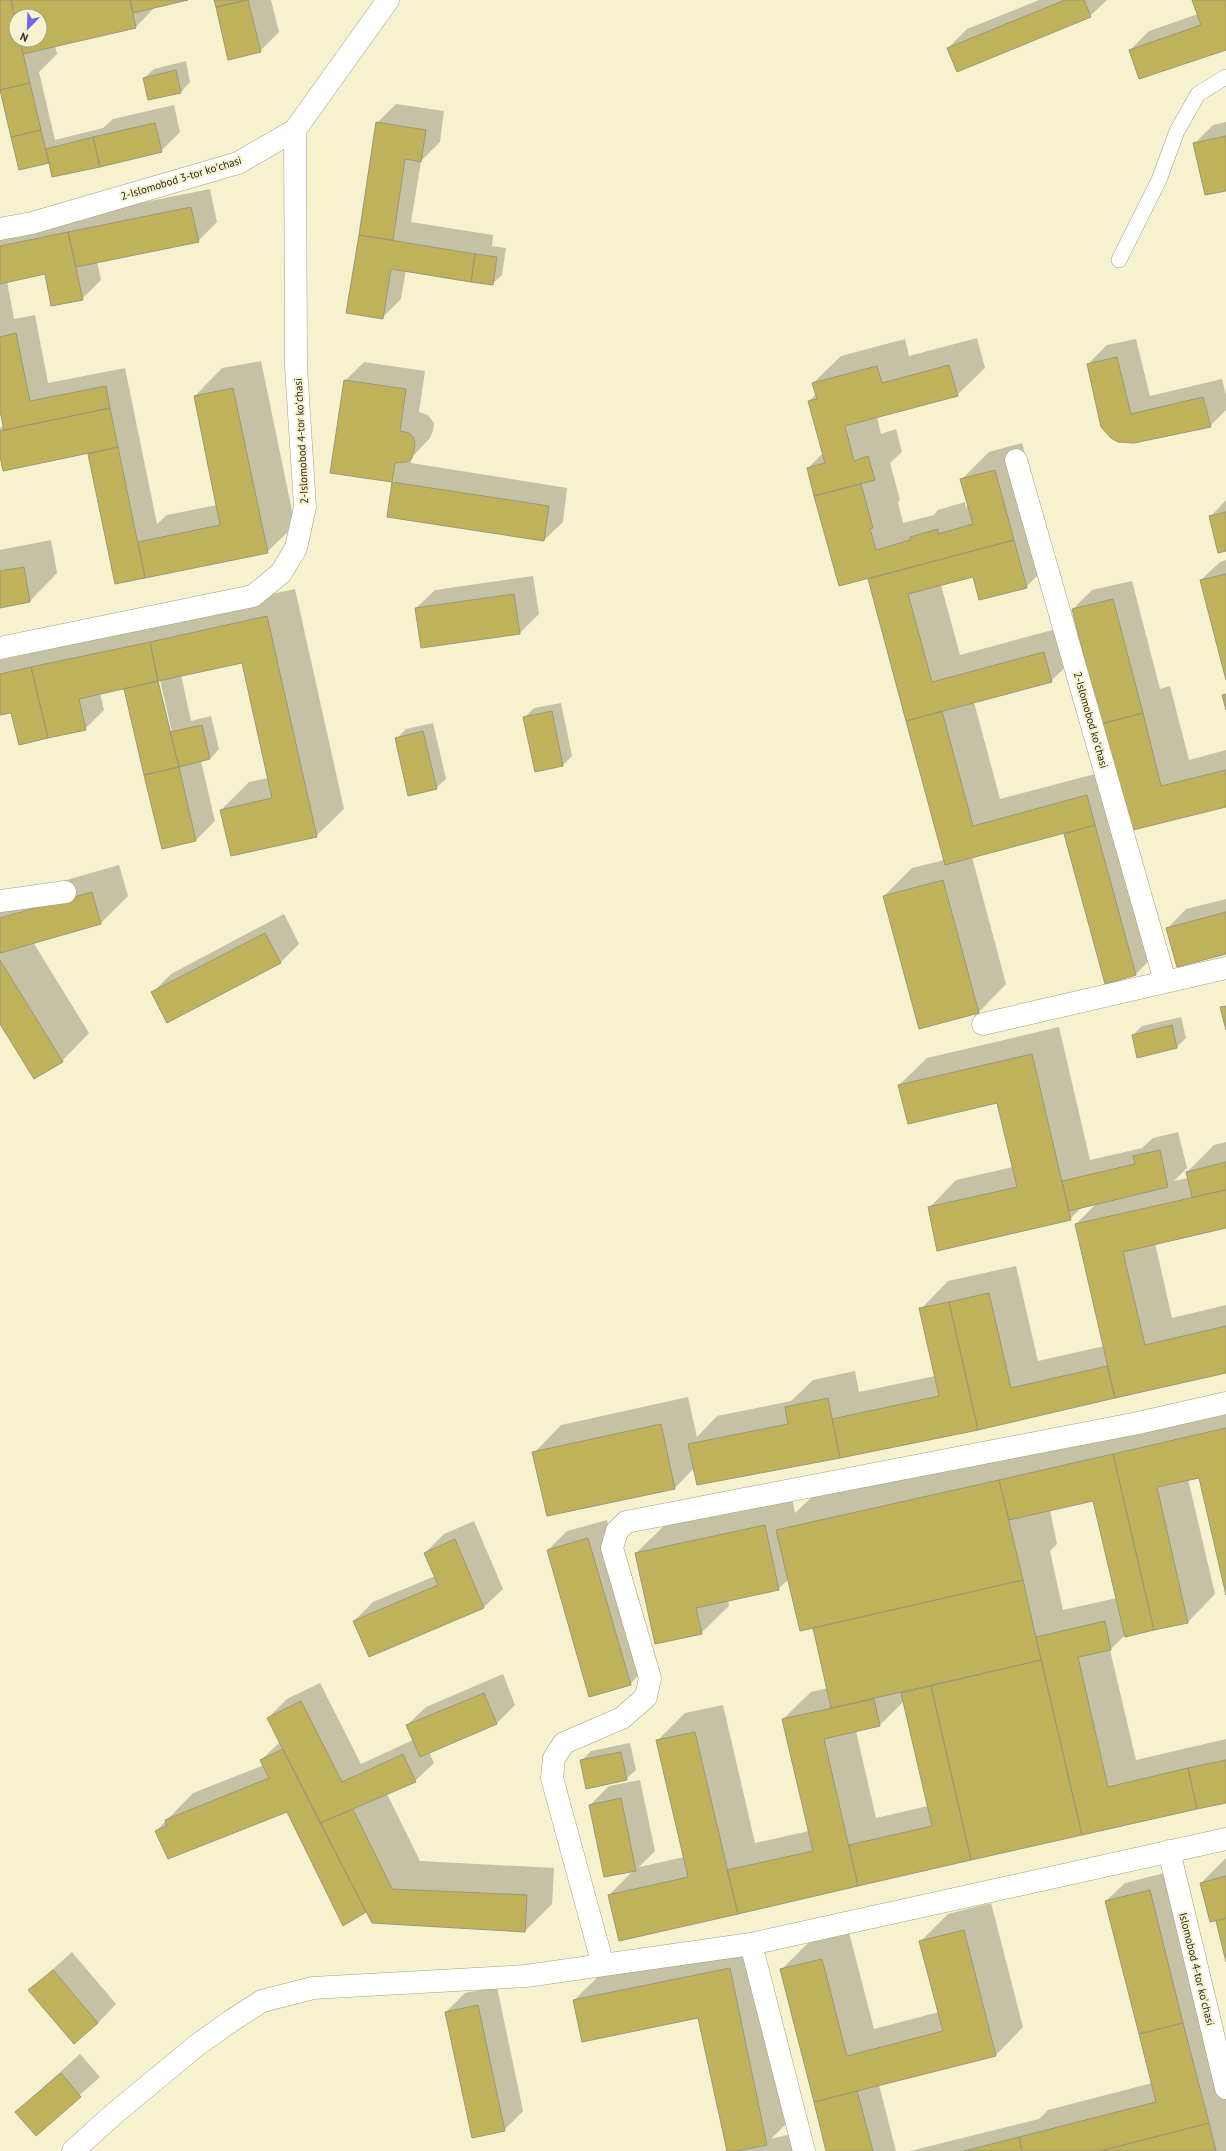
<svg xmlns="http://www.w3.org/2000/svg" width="1226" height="2151" viewBox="0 0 1226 2151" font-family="'PT Sans',sans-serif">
<rect width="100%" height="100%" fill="#f6f2cf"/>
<!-- shadow -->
<path fill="#0003" fill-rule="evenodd" d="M0 0H184L156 6 136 27 55 45 57 54 39 72 55 140 103 128 113 119 174 105 180 132 161 151 50 161 20 169 0 86ZM16 16H40V40H16Z
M215 0H271L279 32 260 51 229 58Z
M1039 0H1107L1090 16 948 48 967 29Z
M1193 0H1226V49L1130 50 1149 31 1198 14Z
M186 61 190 82 181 92 144 78 154 69Z
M396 104 444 111 440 142 421 161 411 222 493 235 492 246 506 248 502 275 492 284 406 270 401 299 382 318 347 312 377 123Z
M1226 122V190L1194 144 1213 125Z
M210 189 217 222 198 241 97 261 101 280 82 299 45 273 7 281 14 319 35 315 48 383 125 368 157 524 167 515 217 505 195 396 222 368 261 361 295 525 267 552 115 583 89 452 0 451V428L4 425 0 406V231Z
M977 338 985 368 957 395 877 417 881 434 896 429 902 452 890 463 900 500 898 502 903 523 934 515 938 510 965 502 966 507 969 506 962 479 989 452 1022 443 1054 559 1026 587 973 576 941 585 960 655 1071 625 1079 654 1051 681 974 702 1000 799 1114 769 1073 609 1092 590 1132 581 1160 689 1170 686 1189 760 1226 750V806L1130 830 1154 956 1135 975 1105 983 1065 832 972 857 1006 984 979 1012 920 1027 884 896 912 868 944 860 868 577 839 585 808 468 823 453 809 401 816 394 813 383 841 356 905 339 909 356Z
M1136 339 1150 396 1222 379 1226 395V410L1210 426H1102L1088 364 1107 345Z
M364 362 425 371 419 412 428 415 434 423 433 431 430 438 412 457 411 463 567 488 563 522 544 540 388 516 394 481 331 472 345 381Z
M1226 500V550L1211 516Z
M51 540 57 573 30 601 0 607V550Z
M1226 560V676L1201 580 1220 562Z
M533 576 539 614 520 633 416 608 435 590Z
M295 589 344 809 316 836 221 810 249 782 268 778 242 662 181 675 191 721 211 716 219 749 210 759 201 761 215 821 196 840 163 848 125 688 100 693 104 710 85 729 12 711 0 714V660L170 623 179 614ZM158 680H160L172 732 170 734Z
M561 703 572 756 563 765 535 771 524 718 534 708Z
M433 723 446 779 436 788 397 738 406 729Z
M119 865 128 896 101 923 33 942 89 1033 62 1061 0 1022V899Z
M1226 899V953L1168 928 1186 909Z
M284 914 299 944 281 962 152 993 171 974Z
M1181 1017 1186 1038 1177 1047 1133 1035 1142 1026Z
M1059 1027 1090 1160 1142 1148 1153 1138 1178 1132 1187 1168 1174 1181 1188 1178 1187 1172 1214 1145 1226 1142V1227L1155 1243 1172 1318 1226 1305V1372L978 1429 694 1468 675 1488 534 1453 561 1425 688 1397 697 1437 717 1416 791 1401 813 1380 855 1371 859 1392 935 1376 921 1309 948 1281 1016 1266 1038 1361 1104 1346 1076 1224 1097 1203 1083 1206 1070 1219 929 1208 956 1180 1013 1167 998 1102 899 1085 927 1058Z
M1226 1408V1590L1200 1476 1188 1479 1215 1594 1188 1622 1126 1634 1110 1650 1136 1760 1226 1739V1802L619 1940 609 1895 634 1870 590 1805 609 1786 640 1780 655 1851 639 1867 684 1857 657 1741 685 1713 723 1705 755 1843 809 1831 783 1719 811 1692 828 1688 814 1628 789 1579 778 1589 728 1600 729 1606 701 1633 636 1553 664 1526 792 1498 795 1513 813 1496ZM1094 1500 1117 1598 1063 1610 1050 1551 1057 1544 1050 1510ZM904 1701 928 1806 876 1818 856 1731 880 1725Z
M607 1520 649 1665 630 1684 548 1550 567 1531Z
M474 1521 503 1589 484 1607 369 1656 354 1621 373 1602 435 1576 425 1553 444 1534Z
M503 1674 515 1705 496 1724 429 1752 434 1763 415 1781 387 1794 420 1861 554 1868 552 1904 525 1931 367 1910 343 1924 287 1811 156 1831 193 1793 264 1765 261 1760 280 1742 268 1718 287 1699 320 1683 361 1764 413 1740 407 1725 426 1707Z
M630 1743 636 1770 626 1779 581 1761 591 1751Z
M1226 1858V1957L1217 1921 1219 1918 1201 1883Z
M1168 1872 1226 2054V2151H910L1039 2119 1048 2110 1152 2083 1106 1901 1125 1883Z
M991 1903 1023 2027 996 2055 879 2085 896 2151H827L781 1970 809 1942 849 1932 874 2029 939 2012 921 1941 948 1914Z
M757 1941 794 2116 771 2139 791 2134 796 2151H723L727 2150 699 2017 574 2000 602 1973Z
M72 1952 116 2004 98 2023 30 1990Z
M497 1987 523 2111 504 2130 446 2012 465 1993Z
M80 2054 100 2077 36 2134 16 2112Z"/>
<!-- building -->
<path fill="#bfb25b" stroke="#9c9877" d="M0 0H11L16 23V40H20L30 83 0 90Z
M11 0H130L136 28 23 54 20 40H40V16H16V23Z
M130 0H188L133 13Z
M214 0H247L216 7Z
M248 0 261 52 228 60 216 7Z
M1065 0H1084L1091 17 957 72 947 48Z
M1192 0H1226V50L1139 79 1129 50 1201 25Z
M176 70 181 93 148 100 143 78Z
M30 83 41 130 11 137 0 90Z
M376 122 426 130 421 162 405 159 393 240 359 235Z
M155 123 162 152 100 167 93 137Z
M41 130 49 163 19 170 11 137Z
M1226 136V191L1205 195 1193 143Z
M93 137 100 167 52 177 46 149Z
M191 207 199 242 76 267 68 232Z
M68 232 83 300 51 306 45 274 0 284V246Z
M359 235 475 254 471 282 391 269 383 319 346 313Z
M475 254 497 257 493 285 471 282Z
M16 333 30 401 106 386 110 408 4 430 0 411V337Z
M1117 357 1131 414 1203 397 1211 427 1134 443 1118 442 1111 438 1101 427 1087 364Z
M949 365 958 396 845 426 854 461 868 456 875 480 814 496 807 468 825 463 808 401 817 399 812 383 877 366 882 383Z
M344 380 406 389 400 431 409 433 413 437 415 442 414 450 412 458 407 462 395 463 392 482 330 473Z
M233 388 268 553 145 578 138 542 220 525 194 396Z
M110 408 118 447 3 471 0 456V431Z
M118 447 145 578 115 584 88 454Z
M995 470 1014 540 839 586 814 496 861 484 873 528 870 529 876 550 910 540V537L938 529V534L973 524 960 479Z
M392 482 549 506 544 541 387 517Z
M1226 512V551L1218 553 1209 516Z
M1014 540 1027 588 979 600 973 577 908 594 932 682 1044 652 1052 682 906 721 868 579Z
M24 567 30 602 0 608V571Z
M1226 574V680L1200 580Z
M514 594 520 634 421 648 415 608Z
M1113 599 1143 713 1101 724 1072 609Z
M267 616 317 837 231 856 220 810 272 798 242 663 158 681 150 642Z
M150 642 158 681 79 699 86 730 48 738 31 667Z
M31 667 48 738 19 745 11 713 0 715V674Z
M158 681 179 767 144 775 124 689Z
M1226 694V710L1222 695Z
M552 711 563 766 535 772 523 717Z
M942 711 973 826 1087 795 1095 825 945 865 906 721Z
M1143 713 1161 786 1226 770V807L1129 831 1101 724Z
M202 725 210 759 179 767 170 732Z
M423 731 437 789 408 796 395 738Z
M179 767 196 841 162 849 144 775Z
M1095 825 1136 975 1105 984 1064 834Z
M943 880 979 1013 919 1029 883 896Z
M92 892 101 924 0 953V918Z
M1226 912V954L1177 967 1166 928Z
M265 933 281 963 167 1023 151 992Z
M0 960 63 1062 34 1079 0 1024Z
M1226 1006V1030L1220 1007Z
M1172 1025 1177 1048 1137 1058 1132 1035Z
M1032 1054 1071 1220 937 1251 928 1207 1017 1187 997 1103 908 1124 898 1085Z
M1160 1150 1168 1187 1069 1211 1062 1181 1135 1164 1133 1156Z
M1226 1162V1190L1192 1197 1186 1172Z
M1226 1190V1228L1123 1252 1145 1345 1226 1326V1373L1115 1398 1075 1224Z
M989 1293 1011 1388 1107 1366 1115 1398 978 1430 949 1302Z
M949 1302 978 1430 840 1458 832 1419 939 1396 919 1308Z
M828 1398 840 1458 697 1485 688 1444 788 1424 785 1407Z
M661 1424 675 1489 547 1516 532 1452Z
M1226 1428V1595L1199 1478 1157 1487 1188 1623 1154 1630 1113 1454Z
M1113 1454 1154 1630 1125 1637 1093 1501 1009 1520 999 1480Z
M999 1480 1023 1580 800 1631 776 1530Z
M765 1525 779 1590 696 1608 702 1634 655 1644 635 1553Z
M588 1538 631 1685 589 1697 547 1550Z
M455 1539 484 1608 369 1657 353 1621 438 1585 424 1553Z
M1023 1580 1041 1660 831 1708 813 1628Z
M1105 1621 1111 1650 1078 1657 1108 1787 1188 1768 1197 1809 1082 1835 1036 1637Z
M1041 1660 1082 1835 971 1860 931 1686Z
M931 1686 971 1860 858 1886 849 1845 932 1826 901 1693Z
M484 1693 497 1724 420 1757 406 1725Z
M874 1699 880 1726 824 1739 858 1886 738 1914 727 1870 813 1851 782 1719Z
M301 1701 342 1782 403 1754 416 1782 320 1823 267 1718Z
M695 1732 738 1914 619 1941 608 1895 688 1877 656 1740Z
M283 1749 366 1912 343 1926 287 1812 168 1859 155 1831 167 1826 165 1820 269 1778 260 1760Z
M621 1752 627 1780 586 1789 580 1760Z
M1226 1760V1803L1197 1809 1188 1768Z
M621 1798 636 1871 604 1877 589 1805Z
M353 1809 392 1889 527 1895 525 1932 372 1923 320 1823Z
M1226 1876V1918L1210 1922 1200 1883Z
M1150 1890 1183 2023 1139 2034 1105 1901Z
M1226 1918V1962L1216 1921Z
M964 1930 996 2056 814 2102 780 1969 822 1959 847 2056 943 2031 919 1941Z
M730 1968 767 2145 736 2151H727L698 2018 582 2042 573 2000Z
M53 1970 98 2023 74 2044 28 1990Z
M478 2005 505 2131 472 2138 445 2012Z
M1183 2023 1209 2123 1100 2151H1022L1019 2137 1156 2102 1139 2034Z
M61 2073 81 2097 36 2136 15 2112Z
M857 2091 873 2151H826L814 2102Z
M1209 2123 1216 2151H1100Z
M1019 2137 1022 2151H964Z"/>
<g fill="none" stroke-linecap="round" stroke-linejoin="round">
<!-- lane casing -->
<g stroke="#a49f7f" stroke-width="16">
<path id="lane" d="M1119 260 1159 180 1177 131 1198 94 1226 77"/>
</g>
<!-- street casing -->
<g stroke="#a49f7f" stroke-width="23">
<path id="street" d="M0 229 32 223 238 163 295 130 388 0
M1016 460 1165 981
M0 648 253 596 281 573 296 548 305 507 296 366 295 130
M0 901 65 892
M983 1024 1226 968
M1169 1851 1226 2088
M603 1965 552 1778 554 1758 564 1743 622 1718 646 1697 650 1678 612 1548 617 1531 626 1522 1138 1423 1226 1403
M73 2151 115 2113 196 2046 231 2021 262 2001 313 1988 526 1976 751 1944
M804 2151 751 1944 1226 1839"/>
</g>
<!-- lane -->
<use href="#lane" stroke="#fff" stroke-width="15"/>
<!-- street -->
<use href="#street" stroke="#fff" stroke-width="22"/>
</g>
<g text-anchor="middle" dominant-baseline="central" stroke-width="4" stroke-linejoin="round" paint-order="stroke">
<!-- street labels -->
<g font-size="11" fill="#2c2a1d" stroke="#f6f2cf">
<text transform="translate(181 178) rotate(-17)">2-Islomobod 3-tor koʻchasi</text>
<text transform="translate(301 441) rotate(-93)">2-Islomobod 4-tor koʻchasi</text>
<text transform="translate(1091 720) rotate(74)">2-Islomobod koʻchasi</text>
<text transform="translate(1197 1969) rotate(76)">Islomobod 4-tor koʻchasi</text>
</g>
</g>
<!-- north arrow -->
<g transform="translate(28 28) rotate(203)"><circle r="19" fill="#f6f2cf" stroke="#a5a288"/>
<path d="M0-3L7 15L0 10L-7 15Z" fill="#6e69e3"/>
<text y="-6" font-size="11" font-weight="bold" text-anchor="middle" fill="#2c2a1d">N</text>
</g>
</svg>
